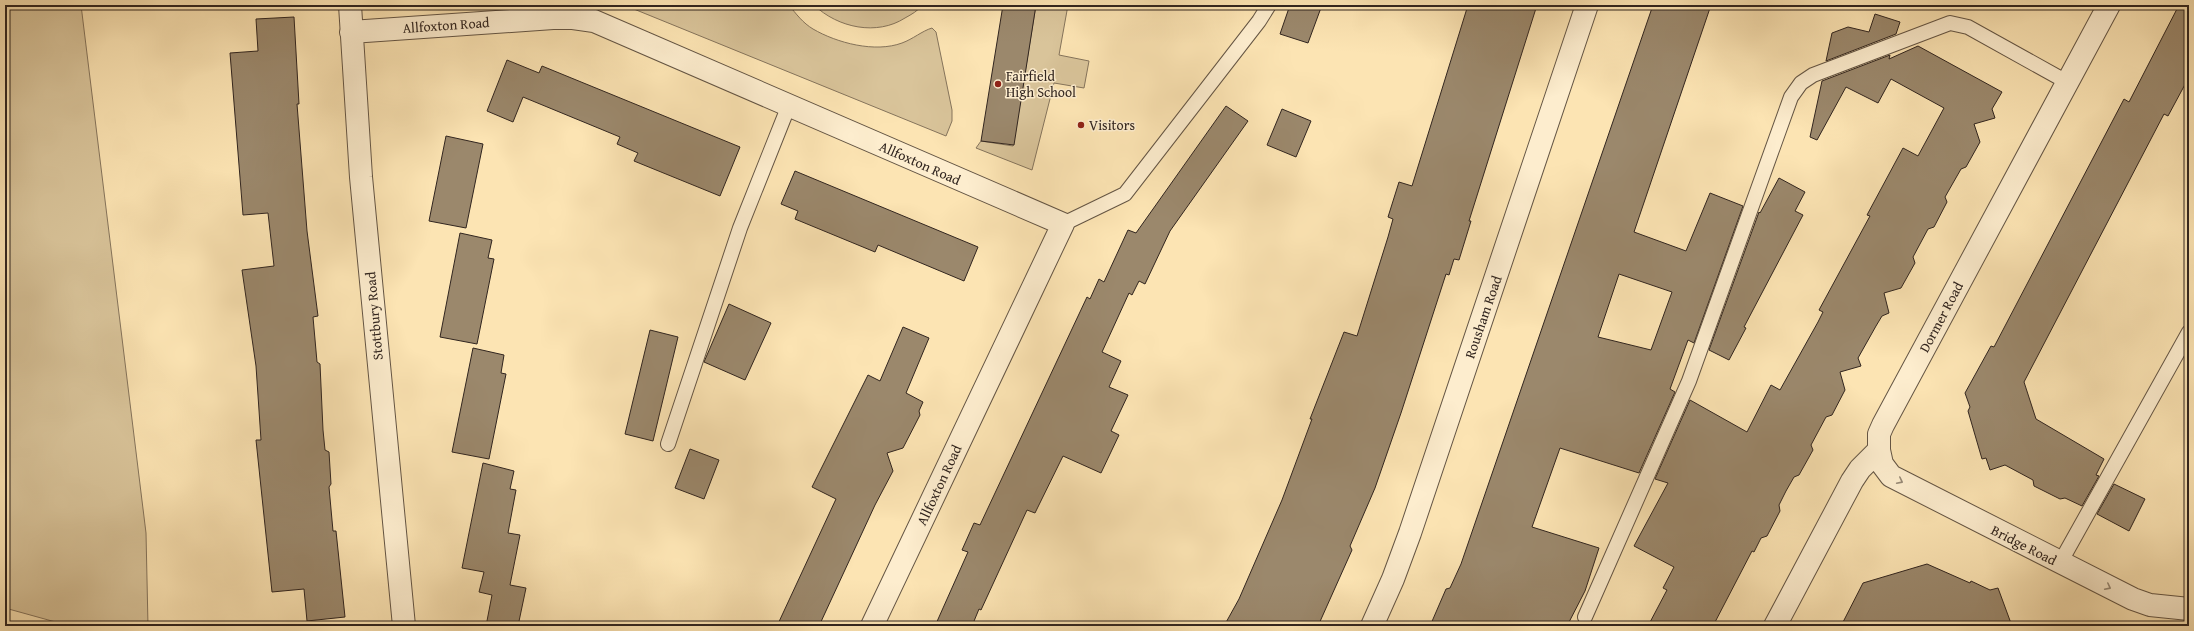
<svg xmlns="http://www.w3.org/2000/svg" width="2194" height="631" viewBox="0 0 2194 631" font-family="'Gentium Book Plus',serif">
<rect width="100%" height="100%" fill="#fce4b3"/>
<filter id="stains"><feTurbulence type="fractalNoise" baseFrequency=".005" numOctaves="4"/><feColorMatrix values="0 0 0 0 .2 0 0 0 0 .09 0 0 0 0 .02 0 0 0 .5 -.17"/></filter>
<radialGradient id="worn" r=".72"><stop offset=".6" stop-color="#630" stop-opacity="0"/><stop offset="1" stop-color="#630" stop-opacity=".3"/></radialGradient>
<!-- green -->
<path fill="#d9c49a" stroke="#85745c" d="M5 5H81L146 533 148 626H70L5 608Z
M624 5H789C796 14 803 23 813 29 837 43 875 53 902 43 913 39 922 31 932 28L936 32 952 110V121L946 136Z
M814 5H922C918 11 912 14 905 18 877 36 838 28 814 5Z
M1036 5H1068L1059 55 1089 61 1084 88 1054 83 1032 170 976 148 981 141 1013 146Z"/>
<!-- building -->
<path fill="#9b886c" stroke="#31251f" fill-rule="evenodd" d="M1003 5H1036L1014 145 981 141Z
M1290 5H1322L1308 43 1280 34Z
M1468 5H1537L1469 221H1471L1459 260 1454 259 1449 275 1446 274 1401 413 1375 488 1350 546 1352 550 1318 626H1224L1239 599 1282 500 1312 419H1310L1344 332 1357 336 1388 237 1393 219 1388 217 1399 182 1412 186Z
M1653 5H1711L1634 232 1686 251 1710 193 1743 206 1694 343 1688 340 1670 389 1675 392 1639 473 1560 448 1532 527 1599 548 1585 591 1567 626H1430L1446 589 1450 588 1461 564ZM1619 274 1672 292 1651 350 1598 337Z
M2179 5H2189V77L2168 116 2164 114 2024 382 2036 419 2104 459 2096 475 2099 476 2082 506 2065 498 2060 499 2034 486 2033 480 2005 465 1990 470 1986 458 1982 459 1968 411 1970 407 1965 393 1991 346 1994 347 2124 99 2129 102Z
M1875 14 1900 22 1896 34 1826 61 1832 33 1848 27 1869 32Z
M294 17 299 104H297L307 231 318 316 313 317 317 362 320 364 323 430 325 450 329 452 331 484 329 487 333 531H336L345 617 307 621 304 589 272 592 256 440H261L256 366 242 270 274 266 268 213 243 215 230 53 258 51 256 19Z
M1918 46 2002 92 1992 109 1995 118 1974 124 1980 142 1966 167 1961 169 1945 197 1947 202 1934 227 1928 229 1913 257 1915 263 1901 288 1884 293 1889 313 1882 316 1876 326 1858 358 1861 366 1840 372 1845 390 1832 415 1826 417 1811 445 1813 450 1799 475 1794 477 1786 491 1779 505 1780 511 1767 536 1761 538 1754 552 1752 551 1713 626H1648L1667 590 1663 588 1674 567 1634 546 1668 483 1655 479 1690 400 1747 432 1771 385 1780 390 1818 322 1823 312 1819 310 1870 216 1867 215 1903 148 1918 156 1944 108 1891 79 1878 103 1846 87 1817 140 1810 137 1822 81 1890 55 1889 59Z
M507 60 539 73 542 66 740 147 720 196 634 161 638 153 617 144 620 137 523 97 513 122 487 111Z
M1226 106 1248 121 1170 231 1145 284 1139 281 1132 295 1129 293 1102 352 1121 361 1109 387 1128 395 1111 431 1119 435 1101 473 1063 456 1035 513 1027 510 981 610 979 609 972 626H935L968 552 962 550 974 523 980 525 1087 297 1090 299 1099 279 1104 282 1128 230 1136 233Z
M1282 109 1311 121 1296 157 1267 145Z
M446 136 483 144 466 228 429 221Z
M795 171 978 247 964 281 878 245 875 252 795 219 798 211 781 204Z
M1779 178 1805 192 1795 211 1803 215 1744 327 1746 328 1729 360 1709 350 1759 212 1760 213Z
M460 233 492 240 488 258 494 259 477 344 440 337Z
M729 304 771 323 745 380 704 362Z
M903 327 929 338 906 393 923 402 919 411 920 415 903 448 887 453 893 471 875 505 819 626H777L836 499 812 487 868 375 880 381Z
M650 330 678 337 653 441 625 434Z
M473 348 504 355 501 373 506 374 489 459 452 452Z
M690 449 719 460 704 499 675 488Z
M483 463 514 471 510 489 516 490 508 533 520 535 510 585 526 588 518 626H486L492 595 479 592 484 572 462 568Z
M2114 484 2145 499 2129 531 2097 514Z
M1927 564 1970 583 1971 581 1990 590 1998 588 2012 626H1841L1863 583Z"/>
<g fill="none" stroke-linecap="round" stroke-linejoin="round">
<!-- service casing -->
<g stroke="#645544" stroke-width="16">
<path id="service" d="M1063 224 1125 194 1259 21 1269 5
M668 444 740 228 789 105
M2060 563 2189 332
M1585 617 1689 381 1791 97 1801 83 1813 75 1950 23 1968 27 2067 82"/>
</g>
<!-- minor casing -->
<g stroke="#645544" stroke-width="24">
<path id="minor" d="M350 5 361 177 404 626
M351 32 553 18H573L594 21 1063 224 872 626
M1879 450 1882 464 1891 476 2133 599 2150 605 2189 609
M1372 626 1393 579 1410 533 1587 5
M1775 626 1852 481 1860 469 1879 450V434L1883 425 2109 5"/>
</g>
<!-- service -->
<use href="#service" stroke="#fdedce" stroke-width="14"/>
<!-- minor -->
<use href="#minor" stroke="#fdedce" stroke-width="22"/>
</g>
<!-- one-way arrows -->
<defs><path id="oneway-chevron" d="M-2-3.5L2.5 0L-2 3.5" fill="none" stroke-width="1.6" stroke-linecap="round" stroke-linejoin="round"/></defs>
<g stroke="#978976">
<use href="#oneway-chevron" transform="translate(1900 481) rotate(27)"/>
<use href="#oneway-chevron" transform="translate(2108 587) rotate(27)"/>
</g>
<!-- markers -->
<g fill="#8f2418" stroke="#fdedce" stroke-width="1.5">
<circle cx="998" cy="84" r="4"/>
<circle cx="1081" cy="125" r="4"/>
</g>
<g text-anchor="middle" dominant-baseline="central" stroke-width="3" stroke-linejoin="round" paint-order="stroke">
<!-- street labels -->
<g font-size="14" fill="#31251f" stroke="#fdedce">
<text transform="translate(446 25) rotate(-4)">Allfoxton Road</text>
<text transform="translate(920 163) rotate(24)">Allfoxton Road</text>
<text transform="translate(374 316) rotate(-95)">Stottbury Road</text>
<text transform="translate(1483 317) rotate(-71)">Rousham Road</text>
<text transform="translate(1941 317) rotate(-62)">Dormer Road</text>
<text transform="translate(939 485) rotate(-65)">Allfoxton Road</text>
<text transform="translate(2024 545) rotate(27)">Bridge Road</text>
</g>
<!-- poi labels -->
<g font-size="14" fill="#31251f" stroke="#fdedce" text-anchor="start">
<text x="1006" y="76">Fairfield<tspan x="1006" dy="16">High School</tspan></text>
<text x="1089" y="125">Visitors</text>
</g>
</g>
<!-- margin -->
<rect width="2194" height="631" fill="none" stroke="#fce4b3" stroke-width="20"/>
<rect x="6" y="6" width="2182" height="619" fill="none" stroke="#31251f" stroke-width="2"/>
<rect x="10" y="10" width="2174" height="611" fill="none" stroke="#31251f"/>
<rect width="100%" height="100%" filter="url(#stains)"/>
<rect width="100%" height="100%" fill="url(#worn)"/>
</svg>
